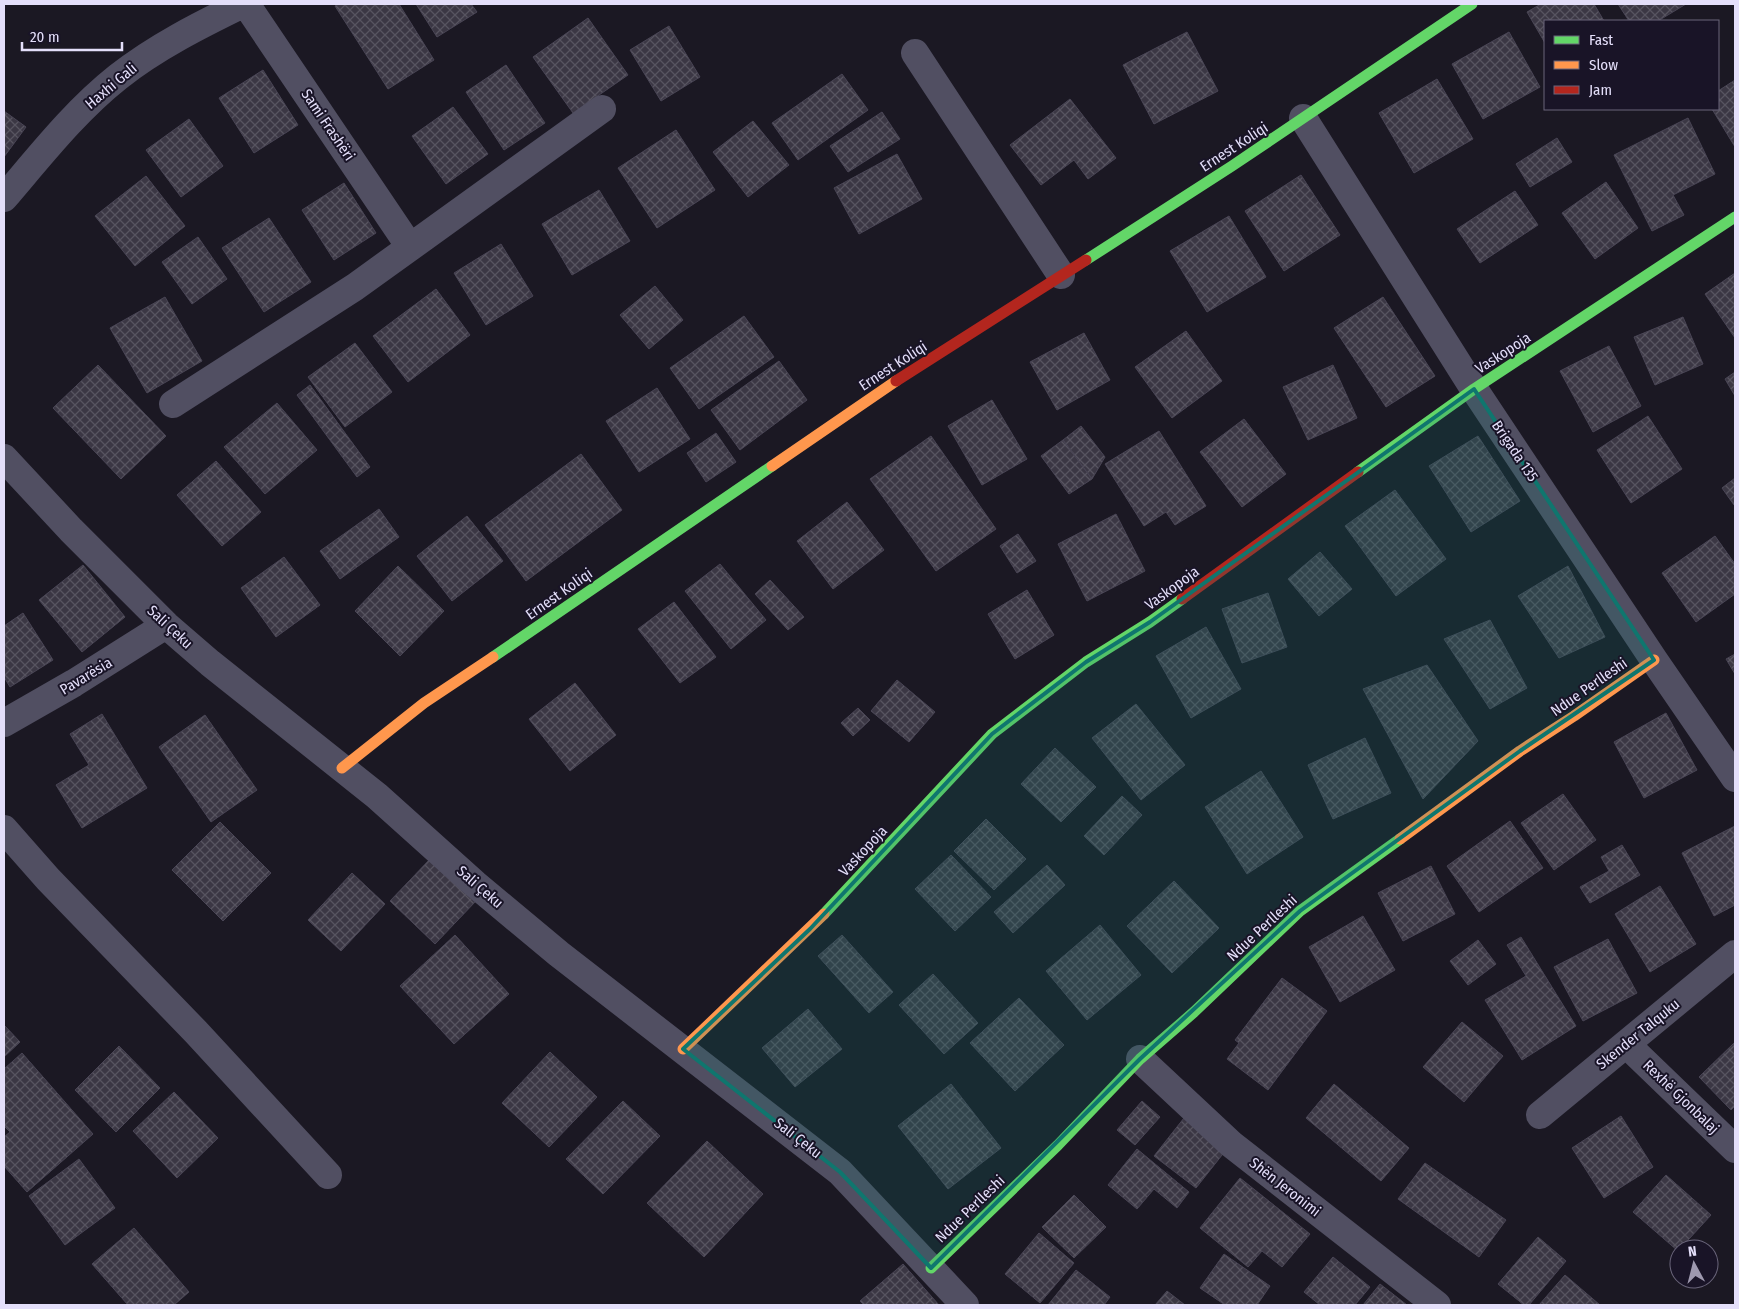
<svg xmlns="http://www.w3.org/2000/svg" width="1739" height="1309" viewBox="0 0 1739 1309" font-family="'Fira Sans Condensed',sans-serif">
<defs>
<pattern id="building-cross-hatch" width="8" height="8" patternUnits="userSpaceOnUse" patternTransform="scale(1.25)"><rect width="8" height="8" fill="#3b3744"/><path d="M0 0l8 8M0 8l8-8" fill="none" stroke="#575460"/></pattern>
</defs>
<rect width="100%" height="100%" fill="#1b1823"/>
<!-- building -->
<path fill="url(#building-cross-hatch)" stroke="#494555" d="M339 4H399L434 60 388 89 335 6Z
M416 4H471L477 12 437 37Z
M1541 4H1594L1604 21H1545V43L1527 12Z
M1618 4H1686L1658 21H1629Z
M588 18 628 75 573 113 533 57Z
M669 26 700 77 661 101 630 50Z
M1187 32 1218 91 1154 124 1123 65Z
M1509 32 1540 87 1483 119 1452 64Z
M506 65 545 123 504 150 466 92Z
M263 70 298 125 254 153 219 98Z
M842 74 868 110 798 160 772 123Z
M1437 79 1473 139 1414 173 1379 113Z
M1735 80V147L1712 109H1718V91Z
M1070 99 1116 158 1088 179 1074 160 1041 185 1010 145Z
M453 107 488 154 446 184 412 136Z
M4 111 26 127 4 157Z
M882 112 900 139 848 172 830 146Z
M1688 118 1715 174 1673 195 1684 215 1652 231 1614 155Z
M189 119 223 166 181 197 146 150Z
M753 121 789 165 748 197 713 152Z
M676 130 715 190 657 228 618 168Z
M1557 138 1572 162 1530 187 1516 164Z
M897 154 922 199 859 234 834 188Z
M1301 175 1340 235 1284 271 1245 211Z
M146 176 185 226 135 266 95 216Z
M1606 182 1638 228 1595 259 1562 213Z
M344 183 376 233 334 260 302 210Z
M599 190 630 241 572 275 542 224Z
M1515 191 1538 225 1480 263 1457 229Z
M1229 216 1266 277 1207 312 1170 251Z
M269 218 311 282 264 312 222 248Z
M198 237 227 279 192 304 162 262Z
M501 244 533 296 486 325 454 273Z
M1735 273V338L1705 294Z
M655 286 683 320 649 349 620 315Z
M436 289 470 335 408 382 373 336Z
M165 297 202 361 147 393 110 328Z
M1383 297 1435 376 1386 407 1334 328Z
M744 316 774 357 699 409 670 368Z
M1683 317 1703 364 1655 385 1634 337Z
M1186 331 1222 381 1172 418 1135 367Z
M1084 333 1110 380 1057 410 1030 362Z
M355 343 392 392 345 427 308 377Z
M1609 346 1641 406 1593 432 1560 371Z
M779 361 807 400 740 450 711 410Z
M98 365 166 436 121 479 53 408Z
M1333 365 1357 418 1308 440 1283 387Z
M1735 372V396L1725 379Z
M310 385 370 467 357 477 297 395Z
M657 388 690 439 639 472 606 421Z
M992 400 1027 459 982 485 948 426Z
M277 403 317 450 265 494 224 447Z
M1648 416 1682 469 1631 503 1597 450Z
M1244 419 1286 474 1242 507 1200 452Z
M1081 426 1105 457 1092 479 1063 440Z
M1159 431 1206 506 1175 525 1166 512 1144 526 1105 464Z
M716 433 736 462 706 482 687 453Z
M931 436 996 529 936 571 870 479Z
M1478 436 1520 501 1471 532 1429 466Z
M1063 440 1092 479 1069 494 1041 456Z
M581 454 622 510 526 581 485 525Z
M216 461 261 512 222 546 177 495Z
M1735 478V505H1734L1722 488Z
M1395 490 1446 559 1396 596 1345 526Z
M847 502 884 550 833 589 797 541Z
M379 509 399 537 340 579 320 551Z
M1116 514 1145 571 1087 601 1058 544Z
M467 516 503 561 452 601 417 556Z
M1018 534 1036 561 1017 573 1000 546Z
M1715 536 1735 564V594L1696 622 1662 573Z
M1320 552 1352 589 1319 616 1288 579Z
M284 557 320 605 276 637 241 588Z
M720 564 766 620 731 649 685 591Z
M83 565 125 617 82 652 39 600Z
M398 566 444 611 400 656 355 611Z
M1568 566 1605 637 1559 658 1518 596Z
M770 580 804 617 788 630 755 594Z
M1027 590 1054 635 1015 659 988 614Z
M1268 593 1287 647 1242 663 1222 609Z
M674 602 716 657 680 683 638 629Z
M23 613 53 660 10 687 4 677V626Z
M1490 620 1527 688 1490 709 1444 639Z
M1206 627 1241 689 1191 718 1156 656Z
M1735 654V674L1726 659Z
M1427 665 1478 741 1423 799 1363 689Z
M897 680 935 712 909 742 871 711Z
M575 683 616 735 570 771 529 719Z
M1136 704 1185 765 1141 800 1092 738Z
M858 708 870 720 853 736 841 723Z
M1666 713 1697 770 1644 798 1614 742Z
M102 714 147 788 82 828 56 785 89 765 70 734Z
M205 715 257 790 211 822 159 747Z
M1365 738 1391 793 1333 819 1308 765Z
M1055 748 1096 787 1061 822 1021 784Z
M1261 771 1303 837 1247 874 1205 807Z
M1563 794 1596 840 1554 870 1521 823Z
M1122 796 1142 815 1104 855 1084 836Z
M986 819 1026 859 994 890 954 851Z
M1510 821 1543 868 1479 912 1447 866Z
M220 822 271 873 223 921 172 870Z
M1735 826V905L1714 916 1682 853Z
M1622 845 1640 875 1590 903 1580 887 1609 871 1601 857Z
M951 855 991 897 955 931 915 889Z
M431 858 476 901 435 944 390 901Z
M1047 865 1065 885 1013 933 994 912Z
M1431 866 1455 914 1403 941 1378 893Z
M352 873 385 904 341 951 308 920Z
M1174 881 1219 928 1172 973 1127 926Z
M1660 886 1696 944 1650 972 1615 914Z
M1363 916 1395 970 1340 1002 1309 947Z
M1100 925 1141 975 1087 1020 1046 971Z
M455 935 509 994 454 1044 400 986Z
M842 935 893 992 869 1013 818 956Z
M1521 937 1576 1026 1522 1060 1485 1000 1526 976 1507 945Z
M1608 939 1637 993 1583 1021 1554 967Z
M1478 940 1496 964 1468 985 1450 961Z
M933 974 978 1023 944 1054 899 1005Z
M1282 978 1327 1011 1268 1090 1227 1059 1239 1043 1235 1040Z
M1019 998 1064 1045 1015 1091 970 1043Z
M808 1009 842 1049 795 1087 762 1048Z
M1462 1022 1503 1056 1464 1102 1423 1067Z
M4 1025 20 1042 4 1057Z
M1735 1042V1106L1731 1110 1699 1077Z
M119 1046 160 1088 116 1132 75 1090Z
M550 1052 597 1097 549 1147 502 1103Z
M22 1053 93 1134 27 1192 4 1166V1137L10 1132 4 1126V1069Z
M951 1084 1001 1148 948 1189 898 1126Z
M1334 1084 1409 1148 1381 1181 1306 1118Z
M174 1092 218 1138 177 1178 133 1131Z
M623 1101 660 1136 603 1194 566 1159Z
M1142 1101 1160 1117 1135 1145 1117 1130Z
M1621 1116 1653 1167 1604 1198 1572 1148Z
M1184 1118 1226 1150 1196 1188 1154 1156Z
M707 1141 763 1194 704 1257 647 1203Z
M1137 1149 1189 1192 1177 1208 1154 1189 1137 1209 1108 1185Z
M79 1159 115 1208 65 1245 29 1196Z
M1425 1163 1506 1220 1479 1257 1398 1199Z
M1666 1175 1711 1215 1678 1251 1633 1212Z
M1240 1178 1310 1234 1282 1267 1262 1251 1248 1267 1200 1228Z
M1074 1195 1106 1227 1074 1258 1042 1227Z
M134 1228 189 1292 174 1305H128L92 1264Z
M1039 1233 1074 1263 1040 1303 1005 1274Z
M1538 1237 1566 1261 1529 1305H1524L1498 1284Z
M1224 1254 1270 1286 1257 1305H1225L1200 1288Z
M1333 1257 1370 1287 1355 1305H1320L1304 1292Z
M903 1264 939 1305H864L860 1301Z
M1076 1270 1110 1297 1104 1305H1048Z
M1565 1275 1600 1305H1539Z
M1380 1284 1407 1305H1363Z
M1167 1291 1185 1305H1155Z"/>
<g fill="none" stroke-linecap="round" stroke-linejoin="round">
<!-- street -->
<path stroke="#514f62" stroke-width="28" d="M246 4 410 247
M915 53 1061 275
M1303 118 1474 389 1654 660 1735 778
M4 198C40 156 75 111 118 77 156 47 200 25 243 4
M173 404 355 287 602 109
M4 458 71 530 166 625 210 663 377 796 475 884 559 954 840 1172 965 1305
M4 723 74 683 166 625
M4 829 48 879 196 1032 328 1175
M1626 1044 1735 1149
M1140 1059 1231 1144 1437 1305
M1540 1115 1735 954"/>
<!-- fast -->
<path stroke="#63d668" stroke-width="11" d="M1086 260 1232 166 1472 4
M1358 472 1474 389 1735 217
M493 657 772 466
M824 914 992 734 1086 662 1150 622 1182 599
M931 1268 1058 1145 1140 1059 1194 1012 1300 911 1400 839"/>
<!-- slow -->
<path stroke="#ff974d" stroke-width="11" d="M772 466 896 381
M342 768 424 703 493 657
M1400 839 1520 751 1574 716 1654 660
M683 1049 824 914"/>
<!-- jam -->
<path stroke="#b3261e" stroke-width="11" d="M896 381 1086 260
M1182 599 1358 472"/>
</g>
<!-- marked area -->
<path fill="#0f766e" fill-opacity="0.2" stroke="#0f766e" stroke-width="4" stroke-linejoin="round" d="M1474 389 1654 660 1520 751 1300 911 1140 1059 931 1268 840 1172 683 1049 810 929 992 734 1086 662 1150 622Z"/>
<g text-anchor="middle" dominant-baseline="central" stroke-width="4" stroke-linejoin="round" paint-order="stroke">
<!-- street labels -->
<g font-size="15" fill="#e4dffa" stroke="#191427">
<text transform="translate(111 86) rotate(-40)">Haxhi Gali</text>
<text transform="translate(328 125) rotate(56)">Sami Frashëri</text>
<text transform="translate(1234 147) rotate(-33)">Ernest Koliqi</text>
<text transform="translate(1503 353) rotate(-33)">Vaskopoja</text>
<text transform="translate(893 366) rotate(-33)">Ernest Koliqi</text>
<text transform="translate(1515 451) rotate(56)">Brigada 135</text>
<text transform="translate(1172 588) rotate(-36)">Vaskopoja</text>
<text transform="translate(559 594) rotate(-35)">Ernest Koliqi</text>
<text transform="translate(170 627) rotate(43)">Sali Çeku</text>
<text transform="translate(86 676) rotate(-31)">Pavarësia</text>
<text transform="translate(1589 687) rotate(-35)">Ndue Perlleshi</text>
<text transform="translate(863 851) rotate(-47)">Vaskopoja</text>
<text transform="translate(480 887) rotate(41)">Sali Çeku</text>
<text transform="translate(1262 928) rotate(-43)">Ndue Perlleshi</text>
<text transform="translate(1638 1034) rotate(-39)">Skender Talquku</text>
<text transform="translate(1681 1097) rotate(44)">Rexhë Gjonbalaj</text>
<text transform="translate(798 1138) rotate(38)">Sali Çeku</text>
<text transform="translate(1285 1187) rotate(38)">Shën Jeronimi</text>
<text transform="translate(970 1209) rotate(-44)">Ndue Perlleshi</text>
</g>
</g>
<!-- border -->
<rect width="1739" height="1309" fill="none" stroke="#e4dffa" stroke-width="10"/>
<!-- legend -->
<rect x="1544" y="20" width="175" height="90" fill="#191427" stroke="#6a657b"/>
<rect x="1554" y="36" width="25" height="8" fill="#63d668" stroke="#6a657b"/>
<text x="1589" y="45" font-size="15" fill="#e4dffa">Fast</text>
<rect x="1554" y="61" width="25" height="8" fill="#ff974d" stroke="#6a657b"/>
<text x="1589" y="70" font-size="15" fill="#e4dffa">Slow</text>
<rect x="1554" y="86" width="25" height="8" fill="#b3261e" stroke="#6a657b"/>
<text x="1589" y="95" font-size="15" fill="#e4dffa">Jam</text>
<!-- north arrow -->
<g transform="translate(1694 1264) rotate(353)"><circle r="24" fill="#191427" stroke="#6a657b"/>
<path d="M0-4L9 19L0 12L-9 19Z" fill="#9e99af"/>
<text y="-8" font-size="14" font-weight="bold" text-anchor="middle" fill="#e4dffa">N</text>
</g>
<!-- scale -->
<path d="M22 42v8h100v-8" fill="none" stroke="#e4dffa" stroke-width="2.5"/>
<text x="30" y="42" font-size="15" fill="#e4dffa" stroke="#191427" stroke-width="4" paint-order="stroke">20 m</text>
</svg>
